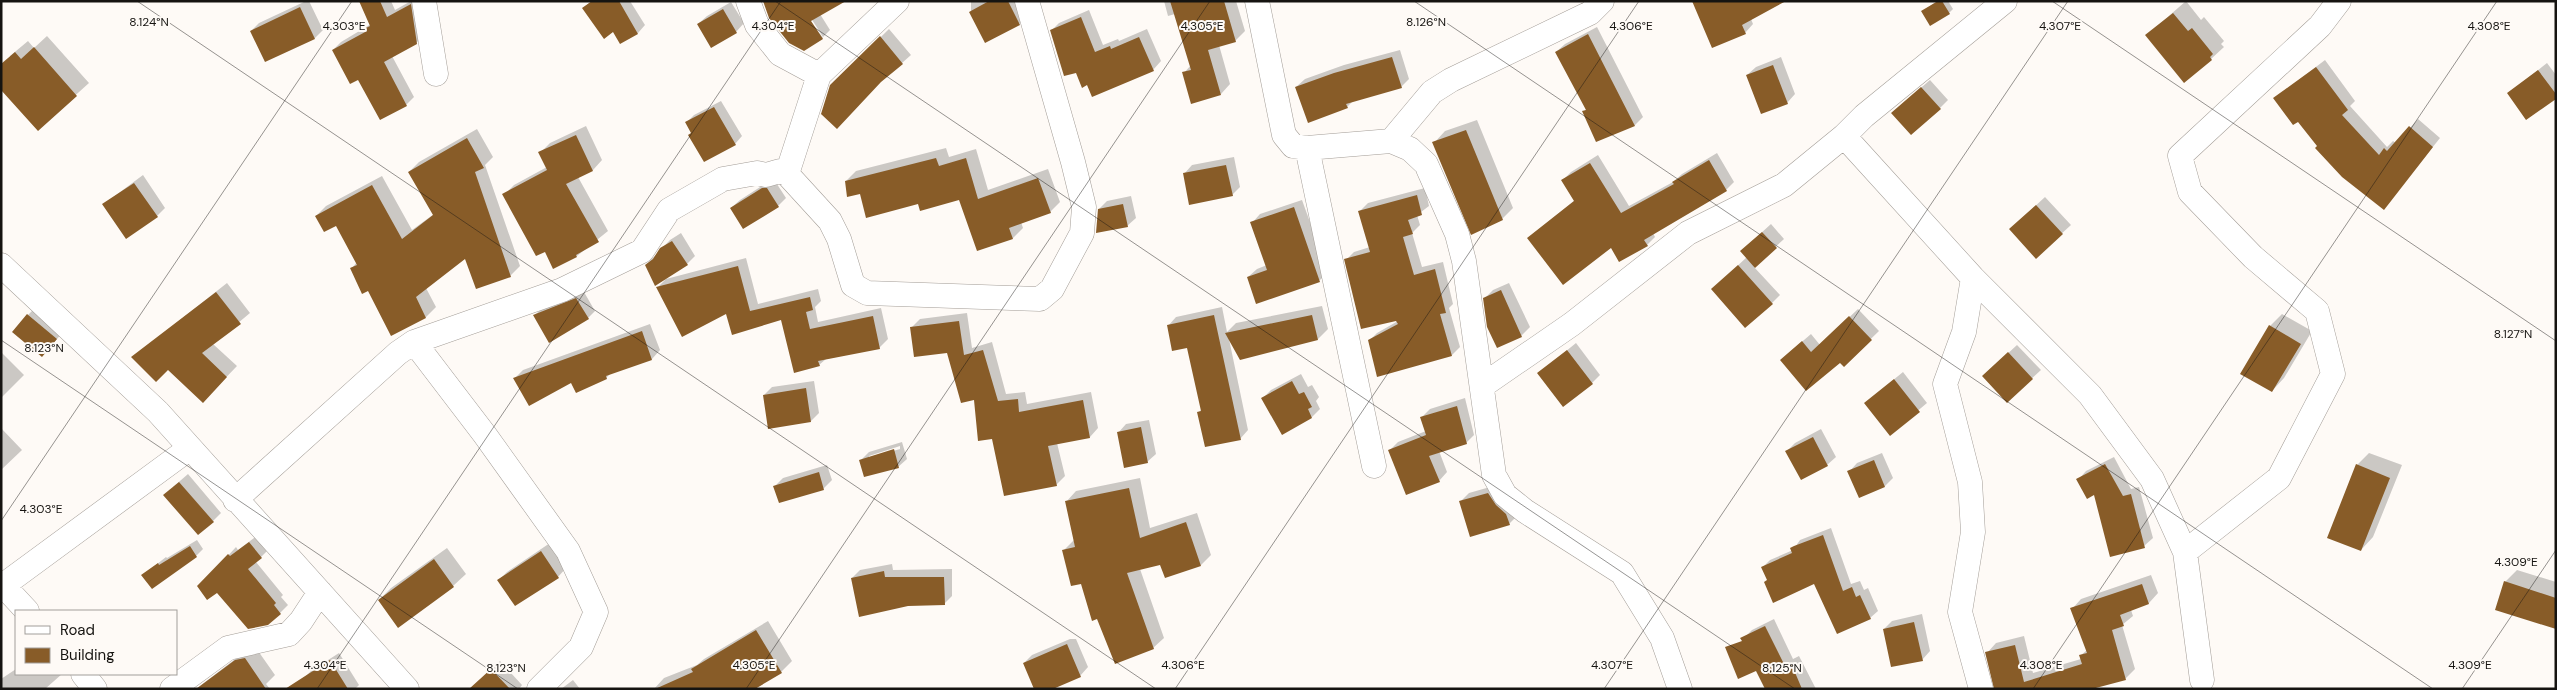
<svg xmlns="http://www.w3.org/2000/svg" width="2557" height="690" viewBox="0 0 2557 690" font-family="'DM Sans',sans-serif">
<rect width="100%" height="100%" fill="#fefaf6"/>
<!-- shadow -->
<path fill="#0003" fill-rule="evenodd" d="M306 1H309L323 30 315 38 265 61 251 31 259 23Z
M362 1H391L395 10 411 1H419L425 35 416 43 392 56 414 97 406 105 359 78 333 50 341 42 371 24Z
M591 1H630L645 25 638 33 620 42 614 31 584 8Z
M764 1 820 14 830 30 823 37 809 15 807 16 823 38 804 50Z
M971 1H1020L1027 16 1019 24 971 14Z
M1164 1H1236L1245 31 1235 41 1219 45 1230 84 1221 94 1184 73 1191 65 1175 14 1168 16Z
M1693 1 1751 19 1753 24 1745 33Z
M1937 1H1948L1953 9 1949 13 1923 11Z
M2186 1 2201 20 2204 17 2224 41 2221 44 2224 47 2211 59 2147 35Z
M731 2 744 23 736 32 698 24 707 16Z
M1089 10 1103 45 1118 39 1119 41 1147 29 1161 61 1153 70 1088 84 1076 72 1051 31 1059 23Z
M1597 27 1643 117 1635 125 1597 141 1584 112 1587 108 1556 52 1565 44Z
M889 29 911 55 902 63 831 86Z
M47 36 89 83 38 129 10 56 28 41 34 48Z
M1400 50 1409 79 1401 87 1353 101 1347 107 1296 87 1305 79 1344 65Z
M1781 57 1795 94 1787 103 1747 75 1756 67Z
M2325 60 2355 101 2350 106 2387 147 2393 141 2396 143 2418 119 2440 138 2384 208 2319 146 2298 120 2275 98Z
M2547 63 2556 75V97L2509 93Z
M1930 80 1948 100 1940 108 1901 105Z
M721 101 742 136 735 144 692 133 687 122 694 115Z
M1477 120 1513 208 1502 219 1434 143 1445 131Z
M586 126 602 160 593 170 578 177 608 231 577 256 545 250 504 195 514 185 547 167 540 153 550 143Z
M477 129 493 157 485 165 520 266 510 276 466 257 426 288 436 307 426 317 392 335 368 289 352 268 357 262 336 224 316 216 326 206 382 176 412 230 434 214 409 172 419 162Z
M946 148 949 157 976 149 988 190 1048 169 1060 202 1050 212 1021 222 1023 228 1013 238 978 250 960 199 919 202 860 193 846 181 856 171Z
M1717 153 1734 182 1726 190 1653 233 1655 237 1647 245 1612 246 1528 238 1575 200 1563 180 1571 172 1598 155 1629 206 1673 182 1682 174Z
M1234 157 1240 187 1232 195 1184 174 1192 165Z
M143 175 165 208 157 216 104 204Z
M771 180 775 181 786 198 778 206 731 208 740 200Z
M1425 188 1429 206 1417 215 1420 225 1412 233 1422 267 1443 262 1453 304 1449 308 1460 347 1452 355 1369 341 1377 333 1398 321 1346 260 1354 252 1370 247 1360 211 1368 203Z
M1131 196 1136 218 1127 226 1099 209 1107 201Z
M2045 197 2071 225 2036 257 2019 221Z
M1302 200 1328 272 1320 280 1257 302 1248 277 1257 269 1267 265 1252 223 1260 214Z
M1771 224 1784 239 1754 267 1780 295 1772 303 1721 281 1747 257 1750 243Z
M681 233 695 256 687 264 646 265 670 240Z
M746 258 758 304 818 289 821 301 815 307 818 322 881 308 888 339 879 348 826 359 819 365 782 318 727 313 658 287 666 279Z
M227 283 250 313 213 344 237 366 213 391 168 368 133 357Z
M1509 283 1530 327 1521 336 1498 347 1484 299 1493 290Z
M584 292 595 311 588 318 535 315 542 308Z
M1322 306 1328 329 1318 339H1229L1248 430 1240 439 1199 412 1202 409 1188 347 1168 326 1176 317 1222 307 1227 332 1236 323Z
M36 307 64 331 50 347 28 315Z
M1858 309 1879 331 1844 365 1840 361 1790 352 1811 334 1820 345Z
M967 313 972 348 992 342 1006 394 1025 392 1027 404 1091 392 1098 428 1090 437 1057 443 1065 476 1056 485 993 438 975 398 948 352 912 327 920 319Z
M2282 314 2312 331 2284 378 2272 391 2270 326Z
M650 324 660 350 652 359 611 373 606 378 572 382 515 378 523 370Z
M1576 343 1600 375 1592 383 1539 373Z
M2017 345 2041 370 2007 401 1992 368Z
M1 352 24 375 1 398Z
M1903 372 1927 403 1890 434 1865 403Z
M1301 374 1308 387 1312 385 1319 397 1316 401 1320 409 1312 417 1263 398 1271 390Z
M814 381 819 413 811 421 764 395 772 387Z
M1465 398 1474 435 1466 443 1439 451 1447 472 1439 481 1390 450 1398 442 1426 431 1422 417 1430 409Z
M1149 420 1156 454 1147 462 1118 433 1126 424Z
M1 428 22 450 1 470Z
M1821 429 1836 457 1827 465 1787 451 1795 443Z
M902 442 907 459 898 467 861 460 869 452ZM900 446V449L869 458V456Z
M1882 453 1893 478 1885 486 1860 497 1849 472 1857 463Z
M2369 453 2402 465 2373 537 2361 550 2357 465Z
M2114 457 2131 489 2139 487 2153 538 2144 546 2095 493 2078 480 2086 471Z
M827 465 832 480 823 489 775 486 783 478Z
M188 474 221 513 213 521 173 487Z
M1140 478 1150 528 1197 513 1211 555 1201 565 1161 563 1140 569 1164 638 1153 648 1082 583 1063 551 1074 540 1066 502 1076 491Z
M1497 485 1517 516 1509 524 1461 501 1469 493Z
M1831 528 1851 584 1860 581 1864 590 1868 588 1878 611 1870 618 1815 582 1768 579 1762 568 1770 560 1793 550 1800 540Z
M258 535 269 549 256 562 283 595 281 597 288 605 280 613 199 587 236 547 238 550Z
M197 540 203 549 196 556 143 575 166 557 167 558Z
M550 543 566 568 558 577 499 580 507 572Z
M447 548 466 574 453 586 398 626 379 600 391 588Z
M892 564 893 570 952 569V596L944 604 852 578 860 570Z
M2517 570 2556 582V627L2505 582Z
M2151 575 2158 593 2149 603 2131 610 2133 616 2122 625 2135 669 2125 679 2094 687 2095 689H1995L1987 653 1996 643 2024 636 2033 673 2081 659 2080 656 2087 650 2072 609 2081 599Z
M1922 614 1930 651 1922 660 1884 629 1892 621Z
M1774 619 1793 659 1799 656 1816 689H1766L1744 638 1752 630Z
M768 621 792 661 781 672 752 689H654L664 678 697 665 704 659Z
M1070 639H1076L1088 667 1080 676 1024 663 1032 655Z
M256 648 275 675 266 684 270 689H196L247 650Z
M339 653 359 685 355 689H309L303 679 311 671Z
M500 661 522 685 519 689H470Z
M16 669V674H62L45 689H1V679Z
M573 680 580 689H561Z"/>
<!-- building -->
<path fill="#885c28" d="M359 1H380L387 17 411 4 417 44 384 62 407 106 380 120 358 80 350 84 332 50 367 31 366 28 370 26Z
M592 1H619L638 34 620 44 613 32 604 39 582 8Z
M763 1H846L811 21 823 39 804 51 789 43 769 18Z
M989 1H1008L1020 25 985 43 969 12Z
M1170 1H1224L1236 42 1208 50 1221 95 1191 104 1182 72 1191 70Z
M1692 1H1786L1742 25 1746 34 1712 48Z
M1938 1H1942L1950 14 1930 26 1921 11Z
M300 7 315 39 265 62 250 31Z
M723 9 737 33 711 48 697 24Z
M2173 13 2188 31 2192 28 2213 54 2210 57 2212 60 2184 83 2145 35Z
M1081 17 1095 52 1110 46 1111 49 1139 37 1154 71 1092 97 1087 85 1082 88 1076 73 1064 76 1050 30Z
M1588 34 1635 126 1596 142 1582 111 1586 110 1555 52Z
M880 36 903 64 881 82 837 129 821 114 830 85Z
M34 47 77 96 38 131 1 90V64L15 52 21 59Z
M1392 57 1402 88 1346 104 1348 108 1308 123 1295 87 1334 73Z
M1773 65 1788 104 1761 114 1746 75Z
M2316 67 2348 110 2342 115 2379 155 2384 148 2387 151 2409 126 2433 147 2384 210 2342 177 2315 148 2317 146 2298 122 2293 125 2273 98Z
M2538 70 2556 94V99L2526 120 2507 93Z
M1921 87 1941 109 1911 135 1891 113Z
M714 107 736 145 704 162 688 135 691 133 685 122Z
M1466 130 1503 220 1471 235 1432 142Z
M576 135 593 171 566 184 599 242 576 255 577 257 553 269 545 252 536 256 502 194 547 170 538 152Z
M467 138 484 168 475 172 511 277 476 289 465 259 416 297 426 318 391 336 368 291 362 294 350 268 357 265 336 226 324 232 315 216 372 185 402 239 433 215 408 172Z
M936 158 939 166 966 158 978 199 1038 178 1051 213 1009 228 1013 239 977 251 959 200 920 211 918 204 866 218 860 194 847 197 845 181Z
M1709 160 1727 191 1644 240 1648 246 1619 262 1611 248 1563 285 1527 238 1574 201 1561 180 1590 163 1621 213 1674 184 1672 182Z
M1226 165 1233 196 1189 205 1183 173Z
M134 183 158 217 126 239 102 204Z
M762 188H767L779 207 743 229 730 208Z
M1417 195 1422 215 1408 220 1413 234 1403 237 1414 275 1435 269 1446 313 1440 314 1452 356 1377 377 1368 340 1398 324 1396 321 1361 329 1344 259 1370 252 1358 211Z
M1123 204 1128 227 1096 233 1098 209Z
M2036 205 2063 234 2036 259 2009 229Z
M1294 207 1320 282 1256 304 1247 277 1267 270 1250 222Z
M1762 232 1777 248 1755 268 1740 251Z
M672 241 688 265 655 286 645 265 653 259 660 248Z
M1738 265 1773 304 1745 328 1711 289Z
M738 266 750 311 810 297 813 310 806 312 810 329 873 316 880 349 818 361 820 366 794 373 781 320 732 335 726 314 682 337 656 287Z
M1501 290 1522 337 1497 348 1487 327 1483 298Z
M216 292 241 324 202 353 227 377 203 403 168 370 156 382 131 357Z
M576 298 589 319 549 343 533 315Z
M27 314 57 339 42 357 12 332Z
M1214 315 1241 440 1205 447 1197 412 1201 411 1187 348 1172 351 1167 325Z
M1312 315 1318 340 1240 360 1225 333Z
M1849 316 1872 340 1844 367 1840 363 1806 391 1780 360 1802 341 1811 352Z
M959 321 964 355 983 350 998 401 1018 399 1019 412 1083 400 1090 438 1048 446 1057 486 1004 496 992 439 978 441 974 400 961 403 947 353 914 357 910 327Z
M2269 325 2301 344 2272 392 2240 374Z
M642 331 652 360 606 376 607 379 576 393 571 383 529 406 513 378Z
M1567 350 1593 384 1563 407 1537 373Z
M2008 352 2033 379 2007 403 1982 376Z
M1894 379 1920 412 1890 436 1864 403Z
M1292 381 1299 394 1304 392 1312 407 1308 409 1312 418 1282 435 1261 398Z
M806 388 811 422 768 429 763 395Z
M1457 406 1467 444 1429 456 1440 482 1406 495 1388 450 1426 435 1420 417Z
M1141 427 1148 463 1124 468 1117 432Z
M1813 437 1828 466 1801 480 1785 451Z
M894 449 899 468 864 477 859 460Z
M1874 460 1885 487 1859 498 1847 471Z
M2105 464 2123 496 2131 494 2145 548 2110 557 2094 495 2087 499 2076 479Z
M2356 464 2390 478 2361 551 2327 538Z
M819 472 824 490 779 503 773 486Z
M179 482 214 522 198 535 163 495Z
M1129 488 1140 538 1186 522 1201 566 1165 578 1160 565 1127 573 1154 649 1115 664 1097 619 1092 621 1081 584 1071 586 1062 550 1075 547 1065 501Z
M1488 493 1496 505 1506 514 1510 525 1470 537 1459 501Z
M1823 535 1843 591 1852 587 1856 597 1860 595 1871 619 1837 634 1814 584 1773 603 1764 582 1767 580 1761 567 1792 553 1790 548 1794 546Z
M249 542 262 558 248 569 276 603 274 605 281 614 268 625 248 629 217 593 207 600 197 586 228 554 230 556Z
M190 546 197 557 152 589 141 575 158 563 159 565Z
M541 551 559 578 515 606 497 580Z
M434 559 454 587 398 628 378 600Z
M884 571 885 577H944L945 605 908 606 859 617 851 578Z
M2504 581 2556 598V629L2495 610Z
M2142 584 2149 604 2120 615 2124 626 2112 630 2126 680 2092 689H1994L1985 652 2015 645 2024 682 2082 664 2079 655 2087 653 2070 608Z
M1914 622 1923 661 1891 667 1883 629Z
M1765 626 1785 666 1791 663 1802 689H1765L1756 671 1738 679 1725 647 1742 641 1740 638Z
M756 630 782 673 755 689H655L693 672 691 669Z
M1067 644 1081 677 1053 689H1034L1023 663Z
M245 658 266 689H196L235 660Z
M330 660 348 689H285Z
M491 669 510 689H469Z"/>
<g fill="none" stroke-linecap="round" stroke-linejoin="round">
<!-- street casing -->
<g stroke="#a39d97" stroke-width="25">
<path id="street" d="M424 1 436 74
M748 1 757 25 780 54 819 75
M1257 1 1284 135 1293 146 1307 148 1391 141 1410 149 1426 164 1457 234 1464 261 1494 475 1505 495 1525 511 1622 573 1662 638 1680 689
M1844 136 1973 278 2090 395 2152 479 2185 552 2202 680
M1391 141 1432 92 1451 80 1590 13 1602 1
M1307 148 1374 466
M787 174 830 221 839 239 853 285 867 293 1040 299 1052 289 1082 233 1084 207 1073 162 1027 1
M1 265 158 412 407 689
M1973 278 1964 332 1945 384 1970 482 1973 532 1960 612 1981 689
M414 342 485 435 568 551 596 612 581 647 539 689
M1482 386 1572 324 1688 233 1784 185 1844 136 1864 116 2005 1
M235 500 398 353 414 342 562 290 642 251 669 210 723 179 757 173 766 175 780 171 787 174 819 75 897 1
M2185 552 2279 478 2333 374 2317 311 2253 257 2190 192 2180 156 2320 26 2339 1
M1 583 27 611
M1 587 190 448
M83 674 95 689
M172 689 228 648 289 634 301 621 320 592"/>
</g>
<!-- street -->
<use href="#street" stroke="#fff" stroke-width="24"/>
</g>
<!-- ticks -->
<path fill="none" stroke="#161411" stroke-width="1" stroke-opacity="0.45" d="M137 1 1156 689M775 1 1795 689M1414 1 2433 689M2052 1 2556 341M1 340 518 689M1 521 352 1M317 689 781 1M746 689 1210 1M1175 689 1639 1M1604 689 2068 1M2033 689 2497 1M2462 689 2556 550"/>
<g font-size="12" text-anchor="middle" fill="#161411" stroke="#fefaf6" stroke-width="4" stroke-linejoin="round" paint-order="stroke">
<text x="149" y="26">8.124°N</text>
<text x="1426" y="26">8.126°N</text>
<text x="344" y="30">4.303°E</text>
<text x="2060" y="30">4.307°E</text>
<text x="2489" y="30">4.308°E</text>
<text x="773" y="30">4.304°E</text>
<text x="1202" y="30">4.305°E</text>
<text x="1631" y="30">4.306°E</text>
<text x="2513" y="338">8.127°N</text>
<text x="44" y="352">8.123°N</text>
<text x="41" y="513">4.303°E</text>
<text x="2516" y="566">4.309°E</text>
<text x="325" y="669">4.304°E</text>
<text x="754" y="669">4.305°E</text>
<text x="1183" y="669">4.306°E</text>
<text x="1612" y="669">4.307°E</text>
<text x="2041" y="669">4.308°E</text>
<text x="2470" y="669">4.309°E</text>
<text x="506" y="672">8.123°N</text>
<text x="1782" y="672">8.125°N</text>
</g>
<!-- border -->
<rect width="2557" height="690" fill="none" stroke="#161411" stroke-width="5"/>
<!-- legend -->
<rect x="15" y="610" width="162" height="65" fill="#fefaf6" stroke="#a19e9a"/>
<rect x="25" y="626" width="25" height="8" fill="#ffffff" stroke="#a19e9a"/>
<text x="60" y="635" font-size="15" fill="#161411">Road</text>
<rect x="25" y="648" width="25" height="15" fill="#885c28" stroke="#a19e9a"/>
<text x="60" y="660" font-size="15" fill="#161411">Building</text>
</svg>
